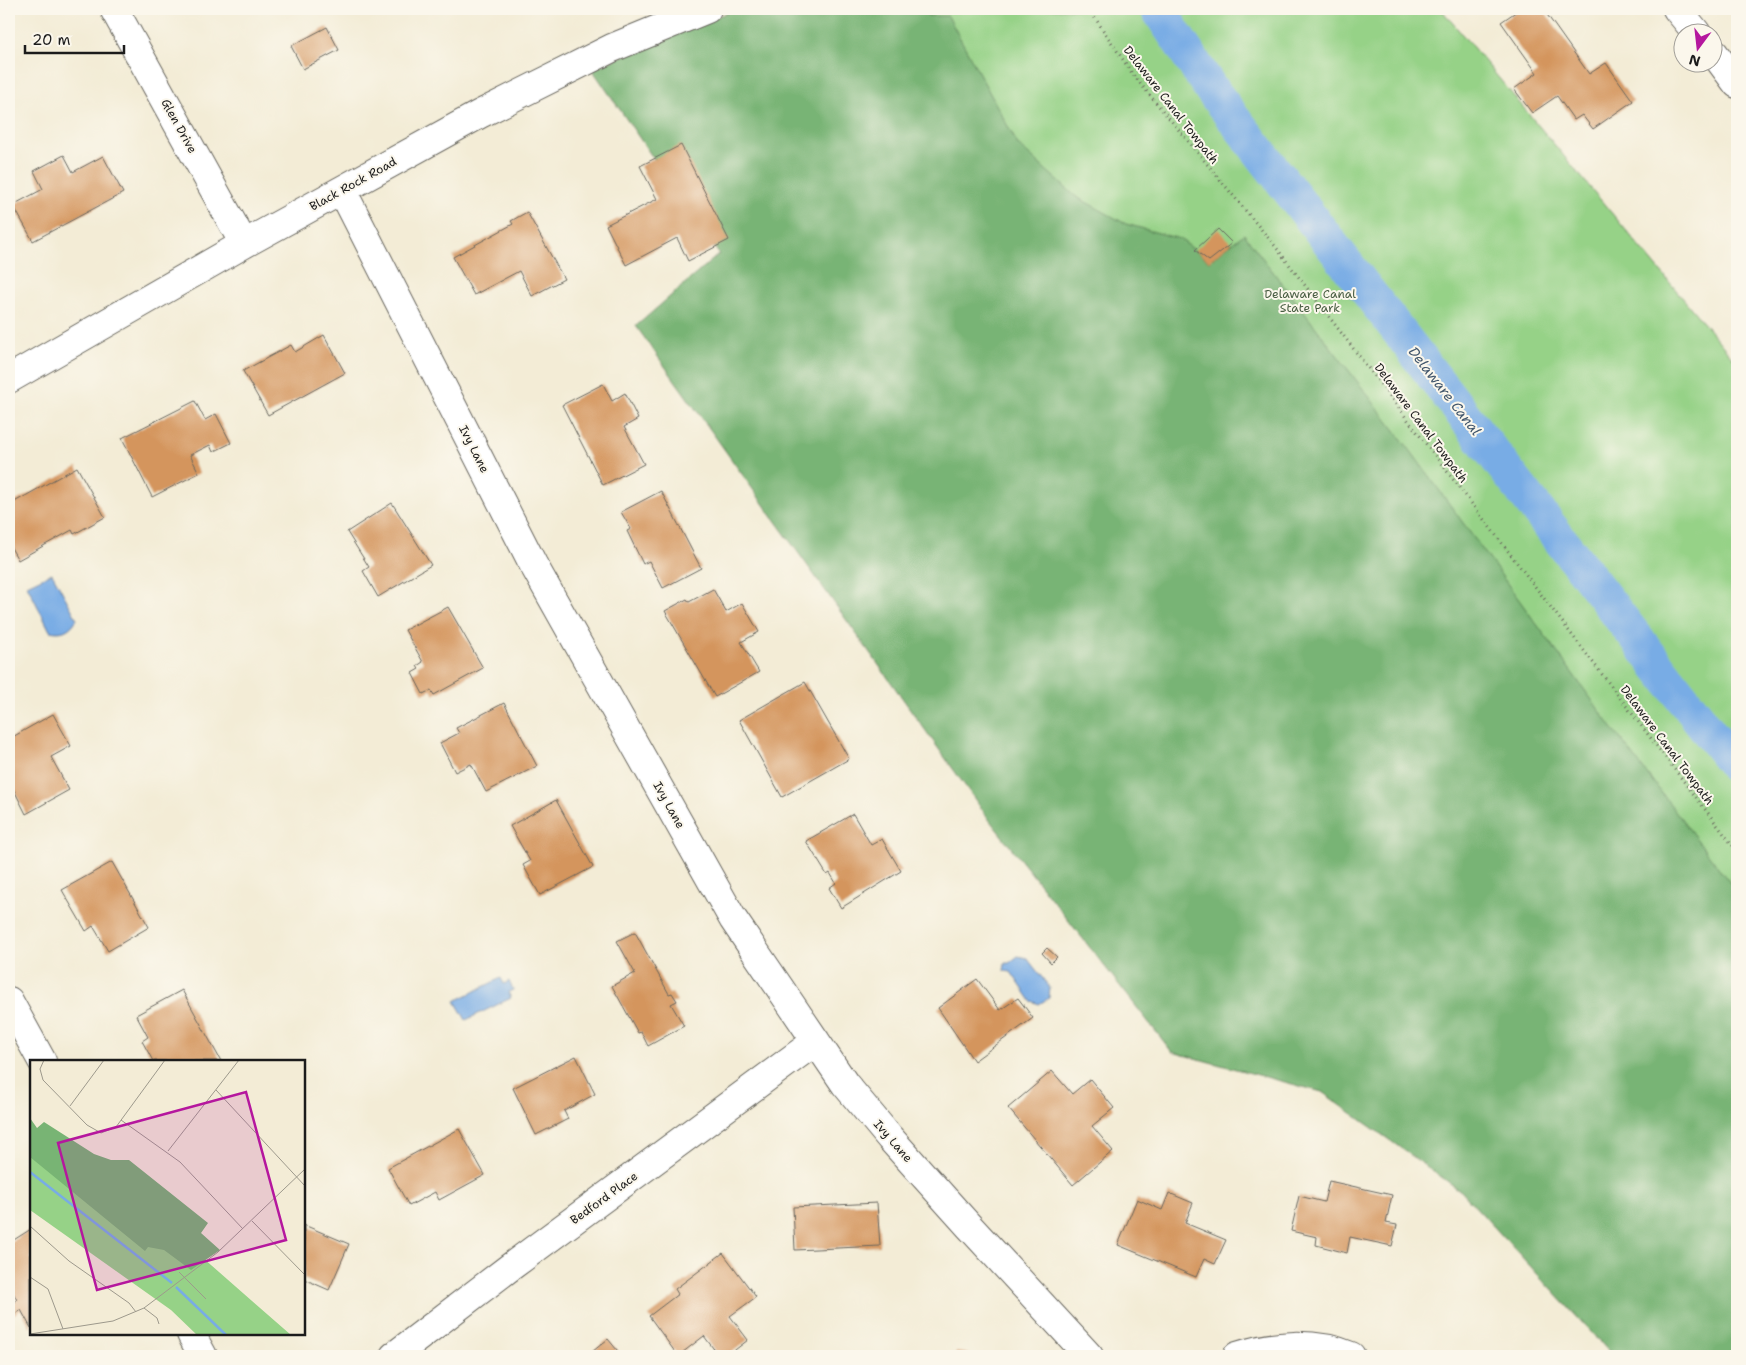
<svg xmlns="http://www.w3.org/2000/svg" width="1746" height="1365" viewBox="0 0 1746 1365" font-family="'Shantell Sans',sans-serif">
<rect width="100%" height="100%" fill="#fbf7ec"/>
<filter id="ink" filterUnits="userSpaceOnUse"><feTurbulence type="fractalNoise" baseFrequency=".02" numOctaves="2"/><feDisplacementMap in="SourceGraphic" scale="10" xChannelSelector="R" yChannelSelector="G"/><feConvolveMatrix kernelMatrix="1 2 1 2 8 2 1 2 1" color-interpolation-filters="sRGB"/></filter>
<filter id="wash" filterUnits="userSpaceOnUse"><feTurbulence type="fractalNoise" baseFrequency=".0096" numOctaves="4" result="noise"/><feDisplacementMap in="SourceGraphic" scale="20" xChannelSelector="R" yChannelSelector="G"/><feGaussianBlur stdDeviation="1.12" result="paint"/><feColorMatrix in="noise" values="0 0 0 0 0 0 0 0 0 0 0 0 0 0 0 0 0 1.4 0 .05"/><feComposite in="paint" operator="in"/></filter>
<g filter="url(#wash)">
<rect width="100%" height="100%" fill="#f3ecd6"/>
<!-- green -->
<path fill="#96d287" stroke="#597752" d="M738 9H1441L1737 363V1198Z"/>
<!-- forest -->
<path fill="#78b474" stroke="#4a6848" d="M735 9H923L928 16H948L1018 145 1075 196 1126 224 1180 239 1209 261 1244 234 1410 450 1613 729 1737 892V1356H1613L1461 1191 1322 1092 1172 1052 991 822 636 326 719 254 592 69Z"/>
<!-- water -->
<path fill="#78ace5" stroke="#4a6480" d="M52 573 77 619C70 630 63 634 50 631L27 585Z
M1018 956 1027 958 1050 988 1049 998 1039 1004 1031 1001 1011 972 1004 971 1005 963H1009Z
M501 978 504 984 509 981 513 990 508 992 511 998 466 1020 455 1001Z"/>
<g fill="none" stroke-linecap="round" stroke-linejoin="round">
<!-- canal -->
<path stroke="#78ace5" stroke-width="35" d="M1158 9 1211 89 1737 768"/>
</g>
<g id="blocks">
<!-- building -->
<path fill="#d4955d" d="M1520 9H1543L1589 74 1606 63 1633 101 1593 129 1582 115 1574 120 1557 96 1532 113 1514 89 1537 73 1501 22Z
M327 27 339 50 303 69 291 46Z
M681 145 729 240 688 261 677 238 626 265 606 225 657 199 640 166Z
M64 155 73 172 103 156 123 193 33 241 13 205 43 189 34 171Z
M527 212 564 279 532 296 519 271 474 295 453 257 513 224 511 221Z
M1218 229 1232 243 1209 261 1195 250Z
M324 335 345 373 268 415 243 371 291 345 295 352Z
M603 384 612 401 625 393 638 419 624 427 644 464 603 485 562 405Z
M195 401 205 420 216 414 231 443 213 452 210 445 190 455 199 473 152 497 122 438Z
M77 467 105 517 74 534 72 530 18 560 9 544V505Z
M661 491 701 568 663 588 649 561 643 564 627 531 631 529 621 512Z
M392 503 431 565 378 597 363 571 369 567 347 532Z
M713 589 726 612 742 603 759 632 741 642 759 672 715 697 665 611 687 599 689 602Z
M448 607 483 668 434 695 431 690 423 694 412 673 419 669 417 666 423 662 405 630Z
M805 682 849 759 782 797 739 720Z
M504 703 537 766 486 792 471 764 455 772 440 743 459 733 456 728Z
M53 714 71 746 51 757 69 790 26 814 9 780V739Z
M556 800 593 867 540 895 523 865 530 861 510 826Z
M853 814 871 845 882 839 901 871 841 908 829 888 836 883 830 873 827 875 806 841Z
M112 862 149 927 108 951 93 926 86 931 62 890Z
M635 932 669 994 672 993 677 1001 671 1004 684 1026 648 1046 641 1032 638 1033 612 986 635 973 617 941Z
M1047 948 1057 957 1051 963 1042 953Z
M977 979 1000 1010 1018 998 1033 1018 974 1061 938 1008Z
M182 990 221 1061H153L142 1041 148 1037 136 1015Z
M576 1056 595 1094 564 1111 568 1119 536 1135 513 1088Z
M1052 1071 1072 1094 1090 1079 1114 1108 1092 1126 1113 1151 1073 1185 1008 1108Z
M459 1129 485 1175 439 1200 435 1192 409 1206 388 1168Z
M1329 1181 1392 1195 1386 1223 1397 1225 1392 1246 1350 1237 1347 1253 1316 1245 1317 1237 1291 1231 1299 1196 1324 1202Z
M1169 1193 1193 1203 1185 1223 1226 1240 1215 1264 1204 1259 1196 1277 1118 1245 1137 1199 1162 1210Z
M877 1203 880 1246 795 1250 793 1207Z
M304 1225 349 1244 329 1290 304 1279Z
M31 1229V1328L21 1310 9 1317V1305L17 1300 9 1285V1243Z
M723 1253 756 1297 730 1316 748 1340 727 1356H719L704 1336 678 1356 649 1316 678 1294 675 1289Z
M608 1339 622 1356H587Z
M956 1352 979 1355V1356H955Z"/>
</g>
</g>
<g filter="url(#ink)">
<use href="#blocks" fill-opacity="0" stroke="#67655d" stroke-width="1"/>
<g fill="none" stroke-linecap="round" stroke-linejoin="round">
<!-- minor casing -->
<g stroke="#67655d" stroke-width="30">
<path id="minor" d="M114 9 244 244
M1677 9 1696 32
M1714 53 1737 84
M342 190 533 564 733 919 845 1084 890 1138 969 1226 1089 1356
M9 379 244 244 480 114 612 48 707 9
M9 1001 42 1061
M191 1334 203 1356
M394 1356 509 1268 816 1041
M1237 1356C1274 1344 1315 1341 1351 1356"/>
</g>
<!-- path -->
<path stroke="#67655d" stroke-width="3" stroke-dasharray="1 4" stroke-linecap="butt" d="M1089 9 1134 76 1275 246 1737 851"/>
<!-- minor -->
<use href="#minor" stroke="#fff" stroke-width="28"/>
</g>
</g>
<g text-anchor="middle" dominant-baseline="central" stroke-width="4" stroke-linejoin="round" paint-order="stroke">
<!-- street labels -->
<g font-size="12" fill="#1c1c1c" stroke="#fbf7ec">
<text transform="translate(1171 105) rotate(52)">Delaware Canal Towpath</text>
<text transform="translate(179 126) rotate(61)">Glen Drive</text>
<text transform="translate(353 184) rotate(-29)">Black Rock Road</text>
<text transform="translate(1421 423) rotate(53)">Delaware Canal Towpath</text>
<text transform="translate(474 449) rotate(63)">Ivy Lane</text>
<text transform="translate(1667 745) rotate(53)">Delaware Canal Towpath</text>
<text transform="translate(669 805) rotate(61)">Ivy Lane</text>
<text transform="translate(893 1141) rotate(49)">Ivy Lane</text>
<text transform="translate(604 1198) rotate(-36)">Bedford Place</text>
</g>
<!-- park labels -->
<g font-size="12" fill="#475c41" stroke="#fbf7ec">
<text x="1310" y="294">Delaware Canal<tspan x="1310" dy="14">State Park</tspan></text>
</g>
<!-- water labels -->
<g font-size="14" font-style="italic" fill="#41566c" stroke="#fbf7ec">
<text transform="translate(1445 391) rotate(52)">Delaware Canal</text>
</g>
</g>
<!-- overview -->
<g transform="translate(30 1060)">
<rect width="275" height="275" fill="#f3ecd6"/>
<path d="M0 64 141 170 261 275H167L141 250 0 150Z" fill="#96d287"/>
<path d="M0 58 7 68 14 62 64 94 81 100H99L178 163 171 173 190 190 161 210 134 190 118 187 115 191 0 97Z" fill="#78b474"/>
<path fill="none" stroke="#78ace5" stroke-width="2.5" d="M0 112 142 223M146 227 196 275"/>
<path fill="none" stroke="#9d998c" stroke-width="1" d="M14 0 10 9 13 20 57 65 71 73 86 67 135 0M186 30 275 126M40 46 74 0M91 60 150 102 213 169M138 91 209 0M222 161 275 215M0 166 39 201 99 243 106 252M149 212 176 239M0 217 18 229 33 269M114 248 127 258 129 264M0 274 83 261 114 248 188 192 275 109"/>
<path fill="#b5179e" fill-opacity="0.15" stroke="#b5179e" stroke-width="2.5" d="M216 32 256 180 67 230 28 83Z"/>
<rect width="275" height="275" fill="none" stroke="#1c1c1c" stroke-width="2.5"/>
</g>
<!-- margin -->
<rect width="1746" height="1365" fill="none" stroke="#fbf7ec" stroke-width="30"/>
<!-- north arrow -->
<g transform="translate(1698 48) rotate(195)"><circle r="24" fill="#fbf7ec" stroke="#a29f99"/>
<path d="M0-4L9 19L0 12L-9 19Z" fill="#b5179e"/>
<text y="-8" font-size="14" font-weight="bold" text-anchor="middle" fill="#1c1c1c">N</text>
</g>
<!-- scale -->
<path d="M25 45v8h99v-8" fill="none" stroke="#1c1c1c" stroke-width="2.5"/>
<text x="32" y="45" font-size="15" fill="#1c1c1c" stroke="#fbf7ec" stroke-width="4" paint-order="stroke">20 m</text>
</svg>
